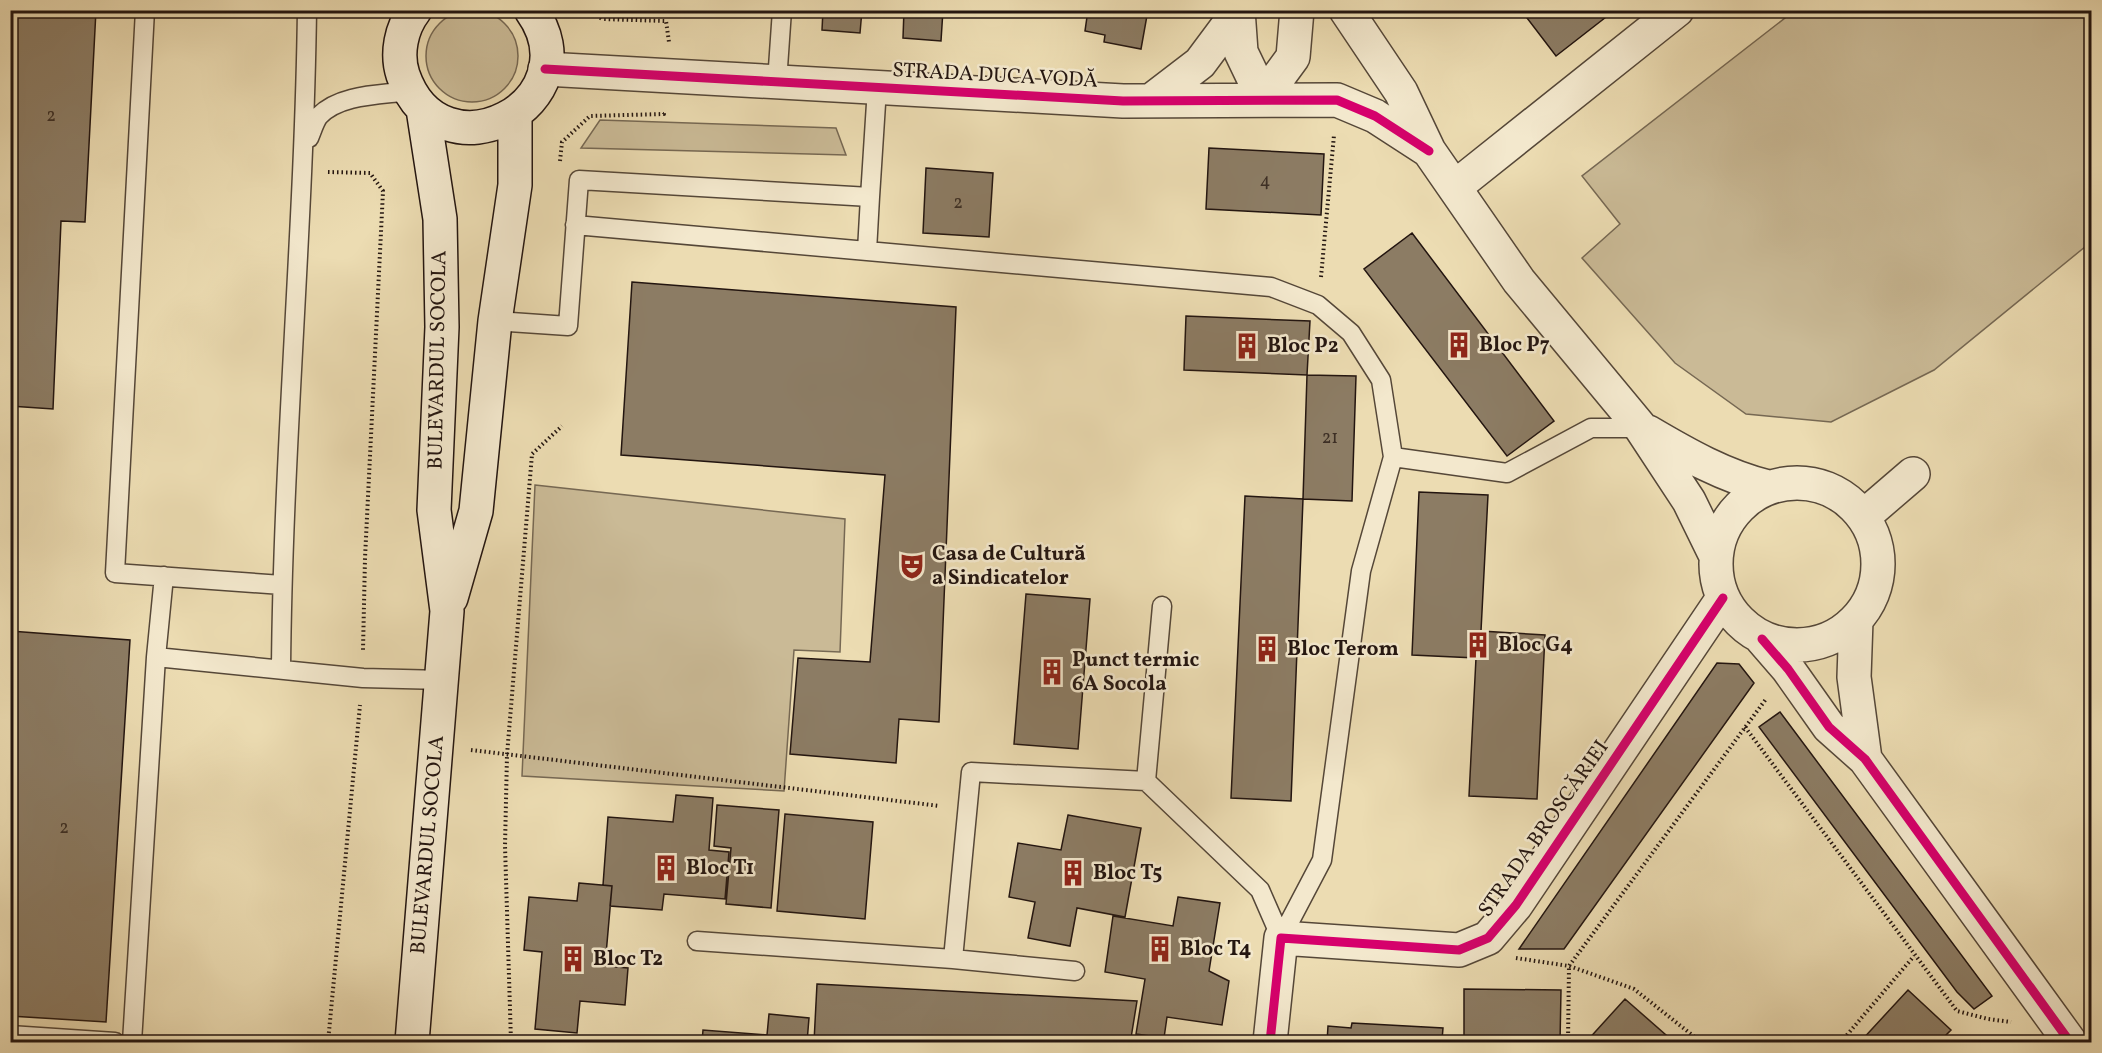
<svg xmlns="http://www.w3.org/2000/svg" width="2102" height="1053" viewBox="0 0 2102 1053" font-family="Vollkorn,serif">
<rect width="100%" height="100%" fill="#ecdcb2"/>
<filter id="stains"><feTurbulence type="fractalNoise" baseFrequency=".00333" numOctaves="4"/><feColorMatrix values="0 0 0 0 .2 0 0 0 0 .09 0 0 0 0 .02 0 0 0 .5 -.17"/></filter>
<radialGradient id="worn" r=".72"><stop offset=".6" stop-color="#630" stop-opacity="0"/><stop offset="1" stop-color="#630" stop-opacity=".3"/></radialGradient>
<!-- green -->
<path fill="#caba96" stroke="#766853" stroke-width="1.5" d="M426 56a46 46 0 1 1 92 0a46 46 0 1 1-92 0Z
M1794 11H2091V242L1934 370 1831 422 1746 414 1675 363 1582 258 1620 224 1582 176Z
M600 120 836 128 846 155 581 148Z
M535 485 845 519 840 652 794 650 784 791 522 776Z"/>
<!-- building -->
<path fill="#8c7c64" stroke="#231510" stroke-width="1.5" d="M10 10H96L85 222 61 221 53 409 10 406Z
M823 10H862L860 33 822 30Z
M904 10H943L941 41 903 38Z
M1088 10H1148L1141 49 1104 42 1105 35 1085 31Z
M1521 10H1615L1556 56Z
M1209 148 1324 154 1321 215 1206 209Z
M926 168 993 173 989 237 923 233Z
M1412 233 1554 421 1507 456 1364 269Z
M632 282 956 307 939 722 899 719 896 763 790 754 798 658 870 662 885 475 621 455Z
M1186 316 1310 321 1307 375 1184 370Z
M1307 375 1356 376 1352 501 1303 499Z
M1419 492 1488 495 1481 631 1545 635 1537 799 1469 796 1476 658 1412 655Z
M1245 496 1303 499 1291 801 1231 798Z
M1026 594 1090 599 1078 749 1014 744Z
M10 631 130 640 106 1022 10 1016Z
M1717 663 1739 664 1754 683 1564 949H1519Z
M1780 712 1992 996 1974 1009 1957 992 1759 727Z
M676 795 713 798 709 850 729 852 725 899 664 894 662 910 610 906 612 886 603 885 608 817 673 822Z
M717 805 779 810 771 908 726 904 731 848 714 846Z
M785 814 873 822 865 919 777 911Z
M1068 815 1141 828 1125 917 1077 908 1070 946 1028 938 1035 902 1009 897 1018 843 1061 850Z
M579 883 612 886 605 966 628 968 625 1005 580 1001 577 1033 535 1029 542 952 524 950 529 897 577 901Z
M1178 897 1220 903 1209 971 1229 981 1222 1025 1167 1017 1164 1038 1136 1034 1145 979 1105 972 1113 916 1173 926Z
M817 984 1137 1001 1131 1038 1099 1037V1042H814Z
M1464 989 1561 990 1560 1042H1464Z
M1908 990 1951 1030 1939 1042H1860Z
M1625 999 1674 1042H1586Z
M769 1014 809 1018 807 1042H702L703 1030 767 1035Z
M1352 1023 1443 1028 1442 1040 1462 1042H1301H1327L1328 1026 1351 1028Z"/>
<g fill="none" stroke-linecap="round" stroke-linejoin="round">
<!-- service casing -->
<g stroke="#554738" stroke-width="21">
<path id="service" d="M145 10 115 573 282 585
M777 82 782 10
M309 138C312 131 315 121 319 116 340 94 381 95 409 91
M575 225 1271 287 1318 305 1351 333 1381 380 1393 457 1507 473 1591 428H1641
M867 251 870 197
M495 321 568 326 579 180 870 197 877 88
M156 657 363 678 443 680
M281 668C283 449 304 230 307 10
M1146 781 1162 606
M1281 938 1322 860 1361 571 1393 457
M697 941 953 959
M1075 971 953 959 971 772 1146 781 1260 890 1281 938
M10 1035 115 1042
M132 1042 156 657 164 576"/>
</g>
<!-- minor casing -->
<g stroke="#554738" stroke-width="36">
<path id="minor" d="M1238 10 1241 52 1263 98
M1346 10 1401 92 1429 151 1519 281 1641 428 1689 501 1714 552
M545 69 1123 101 1337 100 1375 116 1429 151
M1263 98 1293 57 1297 10
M1153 99 1200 63 1238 12
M1455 187 1677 10
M1648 432C1687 455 1724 476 1768 487
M1716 564a81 81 0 1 1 162 0a81 81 0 1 1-162 0Z
M1863 517 1913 474
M1856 620 1854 677 1865 759
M1762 639 1788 669 1829 727 1865 759 2070 1042
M1270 1042 1281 938 1459 950 1488 938 1516 905 1723 598"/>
</g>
<!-- secondary casing -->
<g stroke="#231510" stroke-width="36">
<path id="secondary" d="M415 10C401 28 396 54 403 75 441 185 597 102 531 10
M451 598 476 511 495 321 515 185V115
M412 1042 447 611 434 510 442 327 440 219 423 109"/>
</g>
<!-- path -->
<path stroke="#231510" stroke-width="4" stroke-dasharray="1.5 3" stroke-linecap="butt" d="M589 10 602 19 666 21 669 42
M560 161 562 142 590 116 664 114V111
M328 172 370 173 383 191 365 558 363 650
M1321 277 1334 135
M1745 727 1957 1011 1988 1019 2011 1022
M471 750 940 806
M1516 958 1569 966 1766 699
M328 1042 360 705
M511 1042 505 846 507 755 532 454 562 426
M1568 1042 1569 966 1634 989 1701 1042
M1704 1042 1740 1040 1743 1042
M1841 1042 1914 956"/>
<!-- service -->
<use href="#service" stroke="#f3e8cd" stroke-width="18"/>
<!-- minor -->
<use href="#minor" stroke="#f3e8cd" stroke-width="33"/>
<!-- secondary -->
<use href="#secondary" stroke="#f3e8cd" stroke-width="33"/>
<!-- cycleway casing -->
<g stroke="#f3e8cd" stroke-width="13">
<path id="cycleway" d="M545 69 1123 101 1337 100 1375 116 1429 151
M1762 639 1788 669 1829 727 1865 759 2070 1042
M1270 1042 1281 938 1459 950 1488 938 1516 905 1723 598"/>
</g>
<!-- cycleway -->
<use href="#cycleway" stroke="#d6006c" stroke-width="9"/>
</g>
<!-- icons -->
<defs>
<g id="building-bare" transform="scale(2.07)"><path d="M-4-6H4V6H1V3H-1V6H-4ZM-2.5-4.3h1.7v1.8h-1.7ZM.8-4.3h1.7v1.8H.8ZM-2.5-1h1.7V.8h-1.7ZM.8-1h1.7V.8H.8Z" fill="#8f2418" stroke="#f3e8cd" stroke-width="2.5" paint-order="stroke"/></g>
<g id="theatre-bare" transform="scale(2.07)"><path d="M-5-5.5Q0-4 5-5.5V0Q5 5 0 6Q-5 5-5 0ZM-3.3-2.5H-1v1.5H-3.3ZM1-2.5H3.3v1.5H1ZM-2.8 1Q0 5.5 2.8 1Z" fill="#8f2418" stroke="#f3e8cd" stroke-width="2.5" paint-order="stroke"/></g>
</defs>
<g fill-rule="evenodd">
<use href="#building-bare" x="1459" y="345"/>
<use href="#building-bare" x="1247" y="346"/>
<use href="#theatre-bare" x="912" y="566"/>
<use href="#building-bare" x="1478" y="645"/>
<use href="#building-bare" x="1267" y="649"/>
<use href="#building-bare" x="1052" y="672"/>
<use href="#building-bare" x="666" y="868"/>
<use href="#building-bare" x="1073" y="873"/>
<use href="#building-bare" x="1160" y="949"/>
<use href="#building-bare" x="573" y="959"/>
</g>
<g text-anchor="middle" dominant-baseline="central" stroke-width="5" stroke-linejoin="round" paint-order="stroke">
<!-- number labels -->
<g font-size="18" fill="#3d2f25">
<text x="51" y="116">2</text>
<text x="1265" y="181">4</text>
<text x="958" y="203">2</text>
<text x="1330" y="438">21</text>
<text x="64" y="828">2</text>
</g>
<!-- street labels -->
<g font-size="21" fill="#231510" stroke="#f3e8cd">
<text transform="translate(995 76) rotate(3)">STRADA DUCA VODĂ</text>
<text transform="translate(438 360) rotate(-89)">BULEVARDUL SOCOLA</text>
<text transform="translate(1544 829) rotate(-55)">STRADA BROSCĂRIEI</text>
<text transform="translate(428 845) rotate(-85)">BULEVARDUL SOCOLA</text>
</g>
<!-- poi labels -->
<g font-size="21" font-weight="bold" fill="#231510" stroke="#f3e8cd" text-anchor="start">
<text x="1479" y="345">Bloc P7</text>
<text x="1267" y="346">Bloc P2</text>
<text x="932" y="554">Casa de Cultură<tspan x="932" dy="24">a Sindicatelor</tspan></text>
<text x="1498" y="645">Bloc G4</text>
<text x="1287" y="649">Bloc Terom</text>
<text x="1072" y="660">Punct termic<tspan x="1072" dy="24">6A Socola</tspan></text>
<text x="686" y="868">Bloc T1</text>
<text x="1093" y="873">Bloc T5</text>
<text x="1180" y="949">Bloc T4</text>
<text x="593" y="959">Bloc T2</text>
</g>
</g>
<!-- margin -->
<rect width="2102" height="1053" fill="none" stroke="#ecdcb2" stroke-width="36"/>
<rect x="12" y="12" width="2078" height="1029" fill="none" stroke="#231510" stroke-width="3"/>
<rect x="18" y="18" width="2066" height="1017" fill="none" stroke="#231510" stroke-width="1.5"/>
<rect width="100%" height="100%" filter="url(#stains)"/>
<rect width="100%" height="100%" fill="url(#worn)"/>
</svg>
